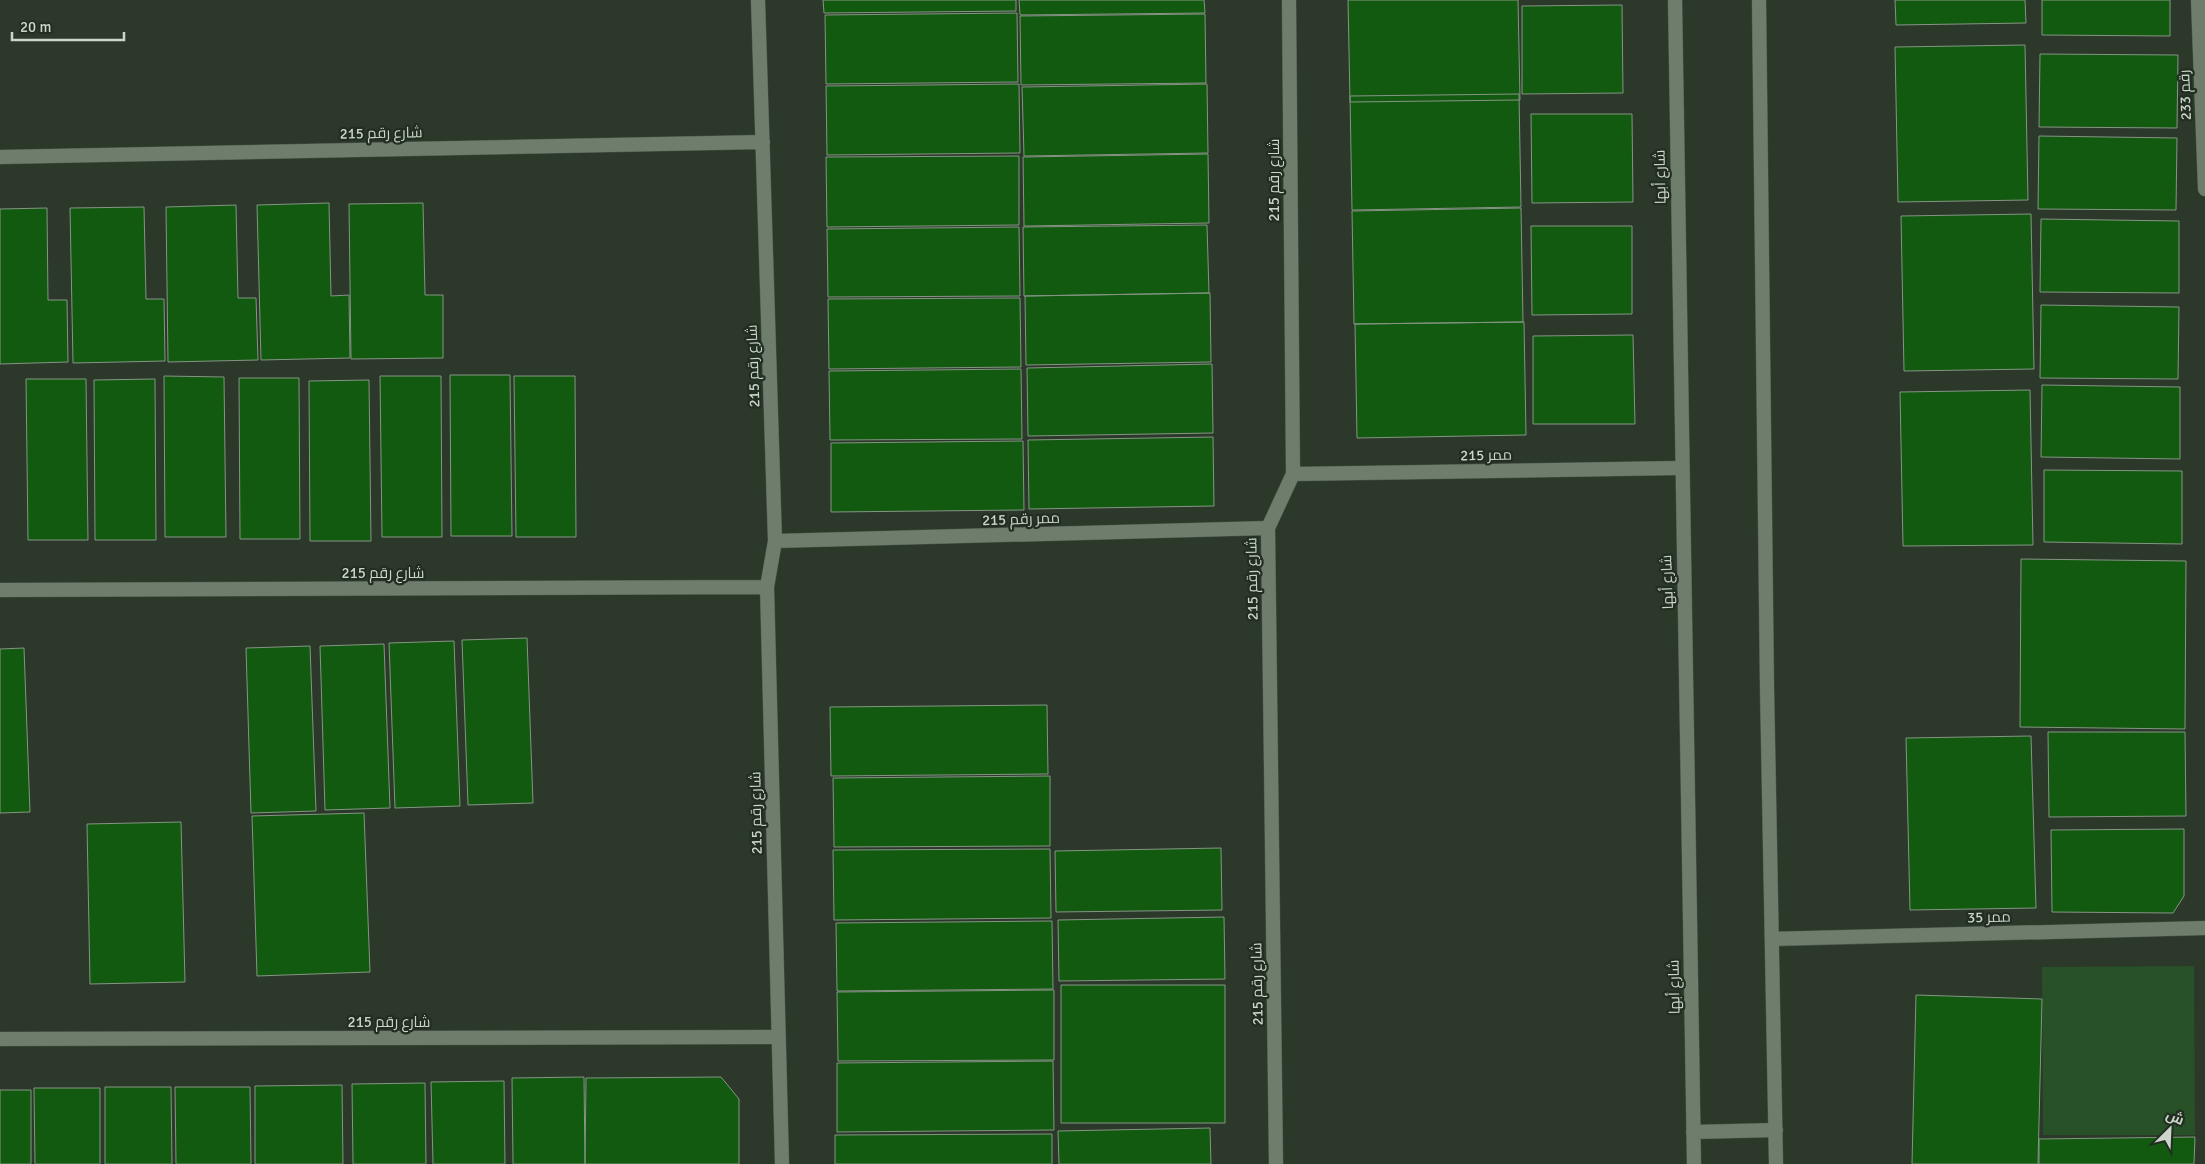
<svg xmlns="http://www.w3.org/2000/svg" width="2205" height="1164" viewBox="0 0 2205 1164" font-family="Signika,Cairo,sans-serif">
<rect width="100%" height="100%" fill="#2b382a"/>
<!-- green -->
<path fill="#295127" d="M2194 966 2195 1135H2043L2042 967Z"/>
<!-- building -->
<path fill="#135a11" stroke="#859584" d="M823 0H1016V11L824 13Z
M1019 0H1204L1205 13 1020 15Z
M1348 0H1518L1520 100 1350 102Z
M1895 0H2025L2026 23 1896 25Z
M2042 0H2170V36L2042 35Z
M1622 5 1623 93 1522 94V6Z
M1017 13 1018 82 826 84 825 15Z
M1205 14 1206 83 1021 85 1020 16Z
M2025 45 2028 200 1898 202 1895 47Z
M2040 54 2178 55 2177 128 2039 127Z
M1019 84 1020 153 827 155 826 86Z
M1207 84 1208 153 1024 156 1022 87Z
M1519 94 1521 207 1352 210 1350 96Z
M1531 114H1632L1633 202 1532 203Z
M2039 136 2177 138 2176 210 2038 209Z
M1208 154 1209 223 1024 226 1023 157Z
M1019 156V225L827 227 826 157Z
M329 203 331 296 349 295 350 358 261 360 257 205Z
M423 203 425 295H443V358L351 359 349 204Z
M236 205 238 298H256L258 360 168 362 166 207Z
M144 207 146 299H164L165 361 73 363 70 208Z
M47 208 48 300H67L68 362 0 364V209Z
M1521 208 1523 322 1354 324 1352 211Z
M2031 214 2034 369 1904 371 1901 216Z
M2041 219 2179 221V293L2040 292Z
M1207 225 1209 293 1024 296 1023 227Z
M1531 226H1632V314L1532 315Z
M1019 227 1020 296 828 297 827 229Z
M1210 293 1211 362 1026 365 1025 296Z
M1020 298 1021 367 829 369 828 299Z
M2041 305 2179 307 2178 379 2040 378Z
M1524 322 1526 435 1357 438 1355 324Z
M1633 335 1635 424H1533V336Z
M1212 364 1213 433 1028 436 1027 368Z
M1021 369 1022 439 830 440 829 371Z
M450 375H510L512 536H451Z
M164 376 224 377 226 537H165Z
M380 376H441L442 537H382Z
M514 376H575L576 537H516Z
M239 378H299L300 539H240Z
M26 379H86L88 540H28Z
M155 379 156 540H95L94 380Z
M369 380 371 541H310L309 381Z
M2042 385 2180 387V459L2041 457Z
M2030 390 2033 545 1903 546 1900 392Z
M1213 437 1214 506 1029 509 1028 440Z
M1023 441 1024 510 831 512V443Z
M2044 470 2182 471V544L2044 542Z
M2021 559 2186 561 2185 729 2020 727Z
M527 638 533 803 468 805 462 640Z
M454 641 460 806 395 808 389 643Z
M384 644 390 808 325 810 320 646Z
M310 646 316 811 251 813 246 648Z
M24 648 30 812 0 813V649Z
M1047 705 1048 774 831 776 830 707Z
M2048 732H2185L2186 816 2049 817Z
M2031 736 2036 908 1910 910 1906 738Z
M1050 776V846L834 847 833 778Z
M364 813 370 972 257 976 252 816Z
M181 822 185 982 90 984 87 824Z
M2184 829V896L2173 913 2052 912 2051 830Z
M1221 848 1222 910 1056 912 1055 851Z
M1050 849 1051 918 834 920 833 850Z
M1224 917 1225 979 1059 981 1058 920Z
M1052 921 1053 989 837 991 836 923Z
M1061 985H1225V1123H1061Z
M1054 990V1060L838 1061 837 992Z
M1916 995 2042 999 2038 1164H1912Z
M1053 1061 1054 1130 837 1132V1063Z
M584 1077 585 1164H513L512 1078Z
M721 1077 739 1099V1164H585L586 1078Z
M504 1081 505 1164H433L431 1082Z
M425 1083 426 1164H353L352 1084Z
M342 1085 343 1164H255V1086Z
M105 1087H171L172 1164H105Z
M175 1087H250L251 1164H176Z
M34 1088H100V1164H35Z
M0 1090H31V1164H0Z
M1210 1128 1211 1164H1059L1058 1131Z
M1052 1134V1164H835V1135Z
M2195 1137 2194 1164H2039V1139Z"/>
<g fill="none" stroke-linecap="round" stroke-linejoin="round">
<!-- minor casing -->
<g stroke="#4a554a" stroke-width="15">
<path id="minor" d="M758 0 775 541 767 587 782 1164
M2198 0 2205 189
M0 157 763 142
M1293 474 1679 468
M775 541 1268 528
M0 590 767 587
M1773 939 2205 928
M0 1039 778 1037
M1276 1164 1268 528 1293 474 1289 0"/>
</g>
<!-- tertiary casing -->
<g stroke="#4a554a" stroke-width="15">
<path id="tertiary" d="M1675 0C1679 388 1686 776 1694 1164
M1759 0 1767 687 1776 1164
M1693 1132 1776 1130"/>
</g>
<!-- minor -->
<use href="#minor" stroke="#6e7d6c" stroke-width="14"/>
<!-- tertiary -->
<use href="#tertiary" stroke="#6e7d6c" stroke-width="14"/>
</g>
<g text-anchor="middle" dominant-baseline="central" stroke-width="4.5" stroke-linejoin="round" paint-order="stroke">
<!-- street labels -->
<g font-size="15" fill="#ccd4cb" stroke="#212e20">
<text transform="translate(2185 95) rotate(-92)">رقم 233</text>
<text transform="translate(381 133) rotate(-1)">شارع رقم 215</text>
<text transform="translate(1660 177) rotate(-91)">شارع أبها</text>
<text transform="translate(1274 180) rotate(-90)">شارع رقم 215</text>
<text transform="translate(753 366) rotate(-92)">شارع رقم 215</text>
<text transform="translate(1486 455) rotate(-1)">ممر 215</text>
<text transform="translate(1021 519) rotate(-2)">ممر رقم 215</text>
<text x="383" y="573">شارع رقم 215</text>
<text transform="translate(1252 579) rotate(-91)">شارع رقم 215</text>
<text transform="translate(1667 582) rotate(-92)">شارع أبها</text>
<text transform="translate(756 813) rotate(-91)">شارع رقم 215</text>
<text transform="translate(1989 917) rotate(-1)">ممر 35</text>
<text transform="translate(1257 984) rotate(-91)">شارع رقم 215</text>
<text transform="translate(1674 987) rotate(-91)">شارع أبها</text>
<text x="389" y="1022">شارع رقم 215</text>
</g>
</g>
<!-- north arrow -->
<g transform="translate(2170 1129) rotate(24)" stroke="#212e20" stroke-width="4" paint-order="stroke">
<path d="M0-4L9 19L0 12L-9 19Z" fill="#ccd4cb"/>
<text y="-8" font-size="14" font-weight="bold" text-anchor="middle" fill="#ccd4cb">ش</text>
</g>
<!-- scale -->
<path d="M12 32v8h112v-8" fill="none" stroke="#ccd4cb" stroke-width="2.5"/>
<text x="20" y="32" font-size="15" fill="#ccd4cb" stroke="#212e20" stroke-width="4" paint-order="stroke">20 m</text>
</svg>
